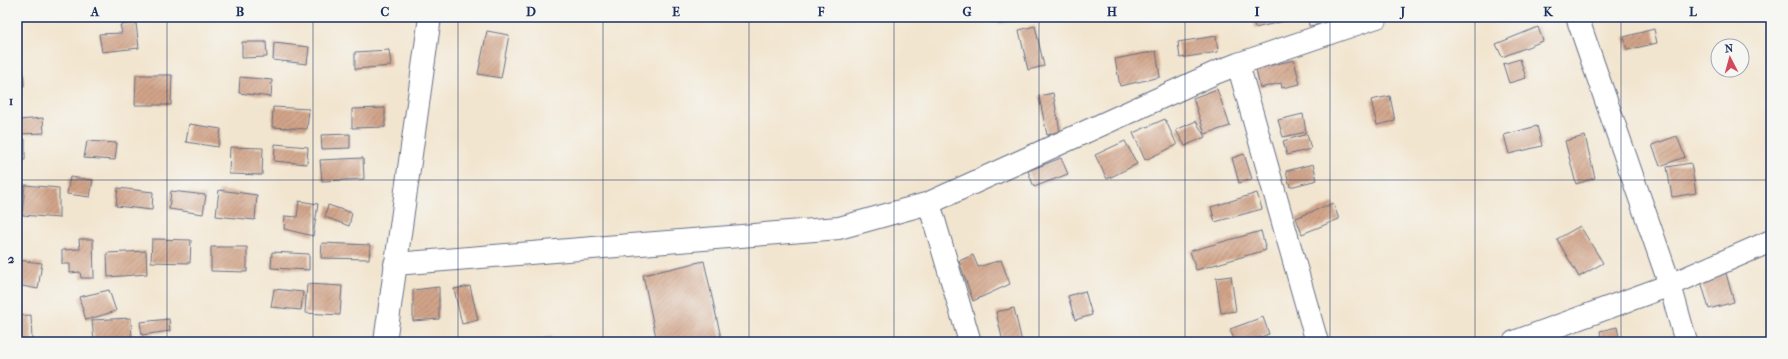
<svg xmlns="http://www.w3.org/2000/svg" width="1788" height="359" viewBox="0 0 1788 359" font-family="'IM FELL French Canon',serif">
<defs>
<pattern id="building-hatch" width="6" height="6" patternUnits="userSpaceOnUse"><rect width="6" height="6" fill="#d2a489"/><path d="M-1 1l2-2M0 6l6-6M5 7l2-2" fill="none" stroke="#aa8673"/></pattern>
</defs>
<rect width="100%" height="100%" fill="#f6f6f2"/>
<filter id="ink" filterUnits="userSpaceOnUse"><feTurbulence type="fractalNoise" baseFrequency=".025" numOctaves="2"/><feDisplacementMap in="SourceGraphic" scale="8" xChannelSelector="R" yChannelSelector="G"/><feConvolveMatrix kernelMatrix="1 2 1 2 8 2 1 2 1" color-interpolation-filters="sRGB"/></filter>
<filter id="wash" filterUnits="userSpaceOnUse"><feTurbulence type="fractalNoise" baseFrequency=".012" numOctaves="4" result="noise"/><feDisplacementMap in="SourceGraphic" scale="16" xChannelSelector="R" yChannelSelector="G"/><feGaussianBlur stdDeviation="0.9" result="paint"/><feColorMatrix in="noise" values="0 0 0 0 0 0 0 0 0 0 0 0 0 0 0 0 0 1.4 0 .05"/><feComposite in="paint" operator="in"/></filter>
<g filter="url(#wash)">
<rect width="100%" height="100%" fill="#f2e5cf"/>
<g id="blocks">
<!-- building -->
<path fill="url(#building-hatch)" d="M998 17H1020L1021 20 999 24Z
M1252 17H1288L1289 20 1255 28Z
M1308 17H1335L1336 22 1309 26Z
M136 23 139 48 102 52 99 34 122 33 120 25Z
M1035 26 1044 66 1028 70 1019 30Z
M1538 27 1543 41 1502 57 1496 44Z
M1654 29 1657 43 1627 50 1624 37Z
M487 31 509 35 501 78 478 74Z
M1216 36 1218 52 1180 58 1178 42Z
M242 42H266L267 57 242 58Z
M274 43 309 47 307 64 273 60Z
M389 50 391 66 355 69V52Z
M1156 51 1160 77 1120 86 1115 59Z
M1520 59 1526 78 1509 83 1503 64Z
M1294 60 1300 84 1282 88 1281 83 1260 88 1256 69Z
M23 68 24 86H17V69Z
M136 75H172L171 105H135Z
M240 77 272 80 271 97 239 93Z
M1217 89 1230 126 1205 134 1193 98Z
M1053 93 1060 131 1047 135 1039 96Z
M1390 96 1395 121 1377 125 1371 100Z
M273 107 309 109 307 129 272 127Z
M385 108V127L352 128V109Z
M1303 114 1306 132 1283 137 1278 120Z
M43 118 44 133 20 134 19 120Z
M1165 119 1177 145 1145 160 1133 133Z
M1196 121 1205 137 1185 146 1176 130Z
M189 124 221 129 218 147 186 142Z
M1537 126 1542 146 1509 154 1504 135Z
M350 134V148L322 149 321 135Z
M1307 134 1311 149 1287 155 1283 141Z
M1585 136 1595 178 1576 184 1565 141Z
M1677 136 1685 157 1660 166 1652 145Z
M17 138 25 139V160H17Z
M87 141 117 143 115 160 84 158Z
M1125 141 1137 164 1107 179 1095 155Z
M275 144 308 147 307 164 274 161Z
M230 147 263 148 262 175 229 174Z
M1244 154 1252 179 1239 183 1232 158Z
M363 158 364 179 322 181 320 160Z
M1061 158 1068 174 1034 187 1028 171Z
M1691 163 1696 193 1672 197 1667 167Z
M1313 164 1317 180 1290 187 1286 171Z
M70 177 93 180 90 197 67 194Z
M17 179H21L18 213H17Z
M25 185 59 188V218L22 215Z
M118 188 153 192 152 210 116 206Z
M219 190 257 195 255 220 216 216Z
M171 191 206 195 203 214 169 209Z
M1257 193 1262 209 1215 222 1211 207Z
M299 201 318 204 313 236 284 229 285 216 297 217Z
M1333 203 1339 219 1302 234 1296 218Z
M328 205 352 213 349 226 325 217Z
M1580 226 1603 263 1579 277 1557 239Z
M1261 231 1266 250 1196 270 1190 251Z
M79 239H93L94 278H81L80 272 70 273V264H62V250L80 249Z
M152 239 191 240 190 263 151 262Z
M322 243 370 245 369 259 321 258Z
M211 247H247V272L211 271Z
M146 251 147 274 108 277 107 253Z
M272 252 309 254V270L271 268Z
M973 255 978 267 1001 260 1010 284 973 301 959 261Z
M17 260 42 263 38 289 17 285Z
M704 261 722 342H657L643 275Z
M1724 266 1734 302 1709 309 1699 274Z
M1231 276 1236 311 1221 313 1216 278Z
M307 284 342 286 340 315 305 313Z
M470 286 478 320 462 324 454 289Z
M439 287V319L413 321V290Z
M274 289 303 292 301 310 271 307Z
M109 290 116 311 86 320 79 297Z
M1085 291 1092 315 1075 320 1068 296Z
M1014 308 1022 342H1003L996 312Z
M31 315 32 342H17V316Z
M1263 317 1269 334 1247 342H1235L1230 329Z
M131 318 132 341 94 342 92 320Z
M169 319 170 331 142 335 140 322Z
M1617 327 1620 342H1602L1600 331Z
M552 336 553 342H537L536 340Z"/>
</g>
</g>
<g filter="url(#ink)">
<use href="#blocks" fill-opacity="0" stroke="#666f86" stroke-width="1"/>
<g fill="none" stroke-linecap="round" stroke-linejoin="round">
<!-- minor casing -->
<g stroke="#666f86" stroke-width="24">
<path id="minor" d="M1577 17 1670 285 1686 342
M1238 64 1377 17
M929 203 970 342
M395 264 839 228 929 203 1215 73 1238 64 1317 342
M385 342 430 17
M1514 342 1670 285 1771 241"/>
</g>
<!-- minor -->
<use href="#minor" stroke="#fff" stroke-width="22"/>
</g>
</g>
<!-- grid -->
<path fill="none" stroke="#1b2f5e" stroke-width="1" stroke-opacity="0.55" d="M167 17V342M313 17V342M458 17V342M603 17V342M749 17V342M894 17V342M1039 17V342M1185 17V342M1330 17V342M1475 17V342M1621 17V342M17 180H1771"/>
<!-- margin -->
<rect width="1788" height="359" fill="none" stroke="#f6f6f2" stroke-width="44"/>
<!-- north arrow -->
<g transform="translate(1730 58) rotate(354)"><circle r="19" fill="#f6f6f2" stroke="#9ea6b7"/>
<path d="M0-3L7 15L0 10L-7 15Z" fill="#d1495b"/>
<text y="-6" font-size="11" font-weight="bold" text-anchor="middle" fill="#1b2f5e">N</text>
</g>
<rect x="22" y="22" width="1744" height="315" fill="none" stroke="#1b2f5e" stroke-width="1.5"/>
<g font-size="13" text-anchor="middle" font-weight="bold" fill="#1b2f5e">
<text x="95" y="16">A</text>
<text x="240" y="16">B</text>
<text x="385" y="16">C</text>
<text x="531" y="16">D</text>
<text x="676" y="16">E</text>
<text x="821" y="16">F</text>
<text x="967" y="16">G</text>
<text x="1112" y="16">H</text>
<text x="1257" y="16">I</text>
<text x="1403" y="16">J</text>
<text x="1548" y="16">K</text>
<text x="1693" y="16">L</text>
<text x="11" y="105">1</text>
<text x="11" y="263">2</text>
</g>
</svg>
